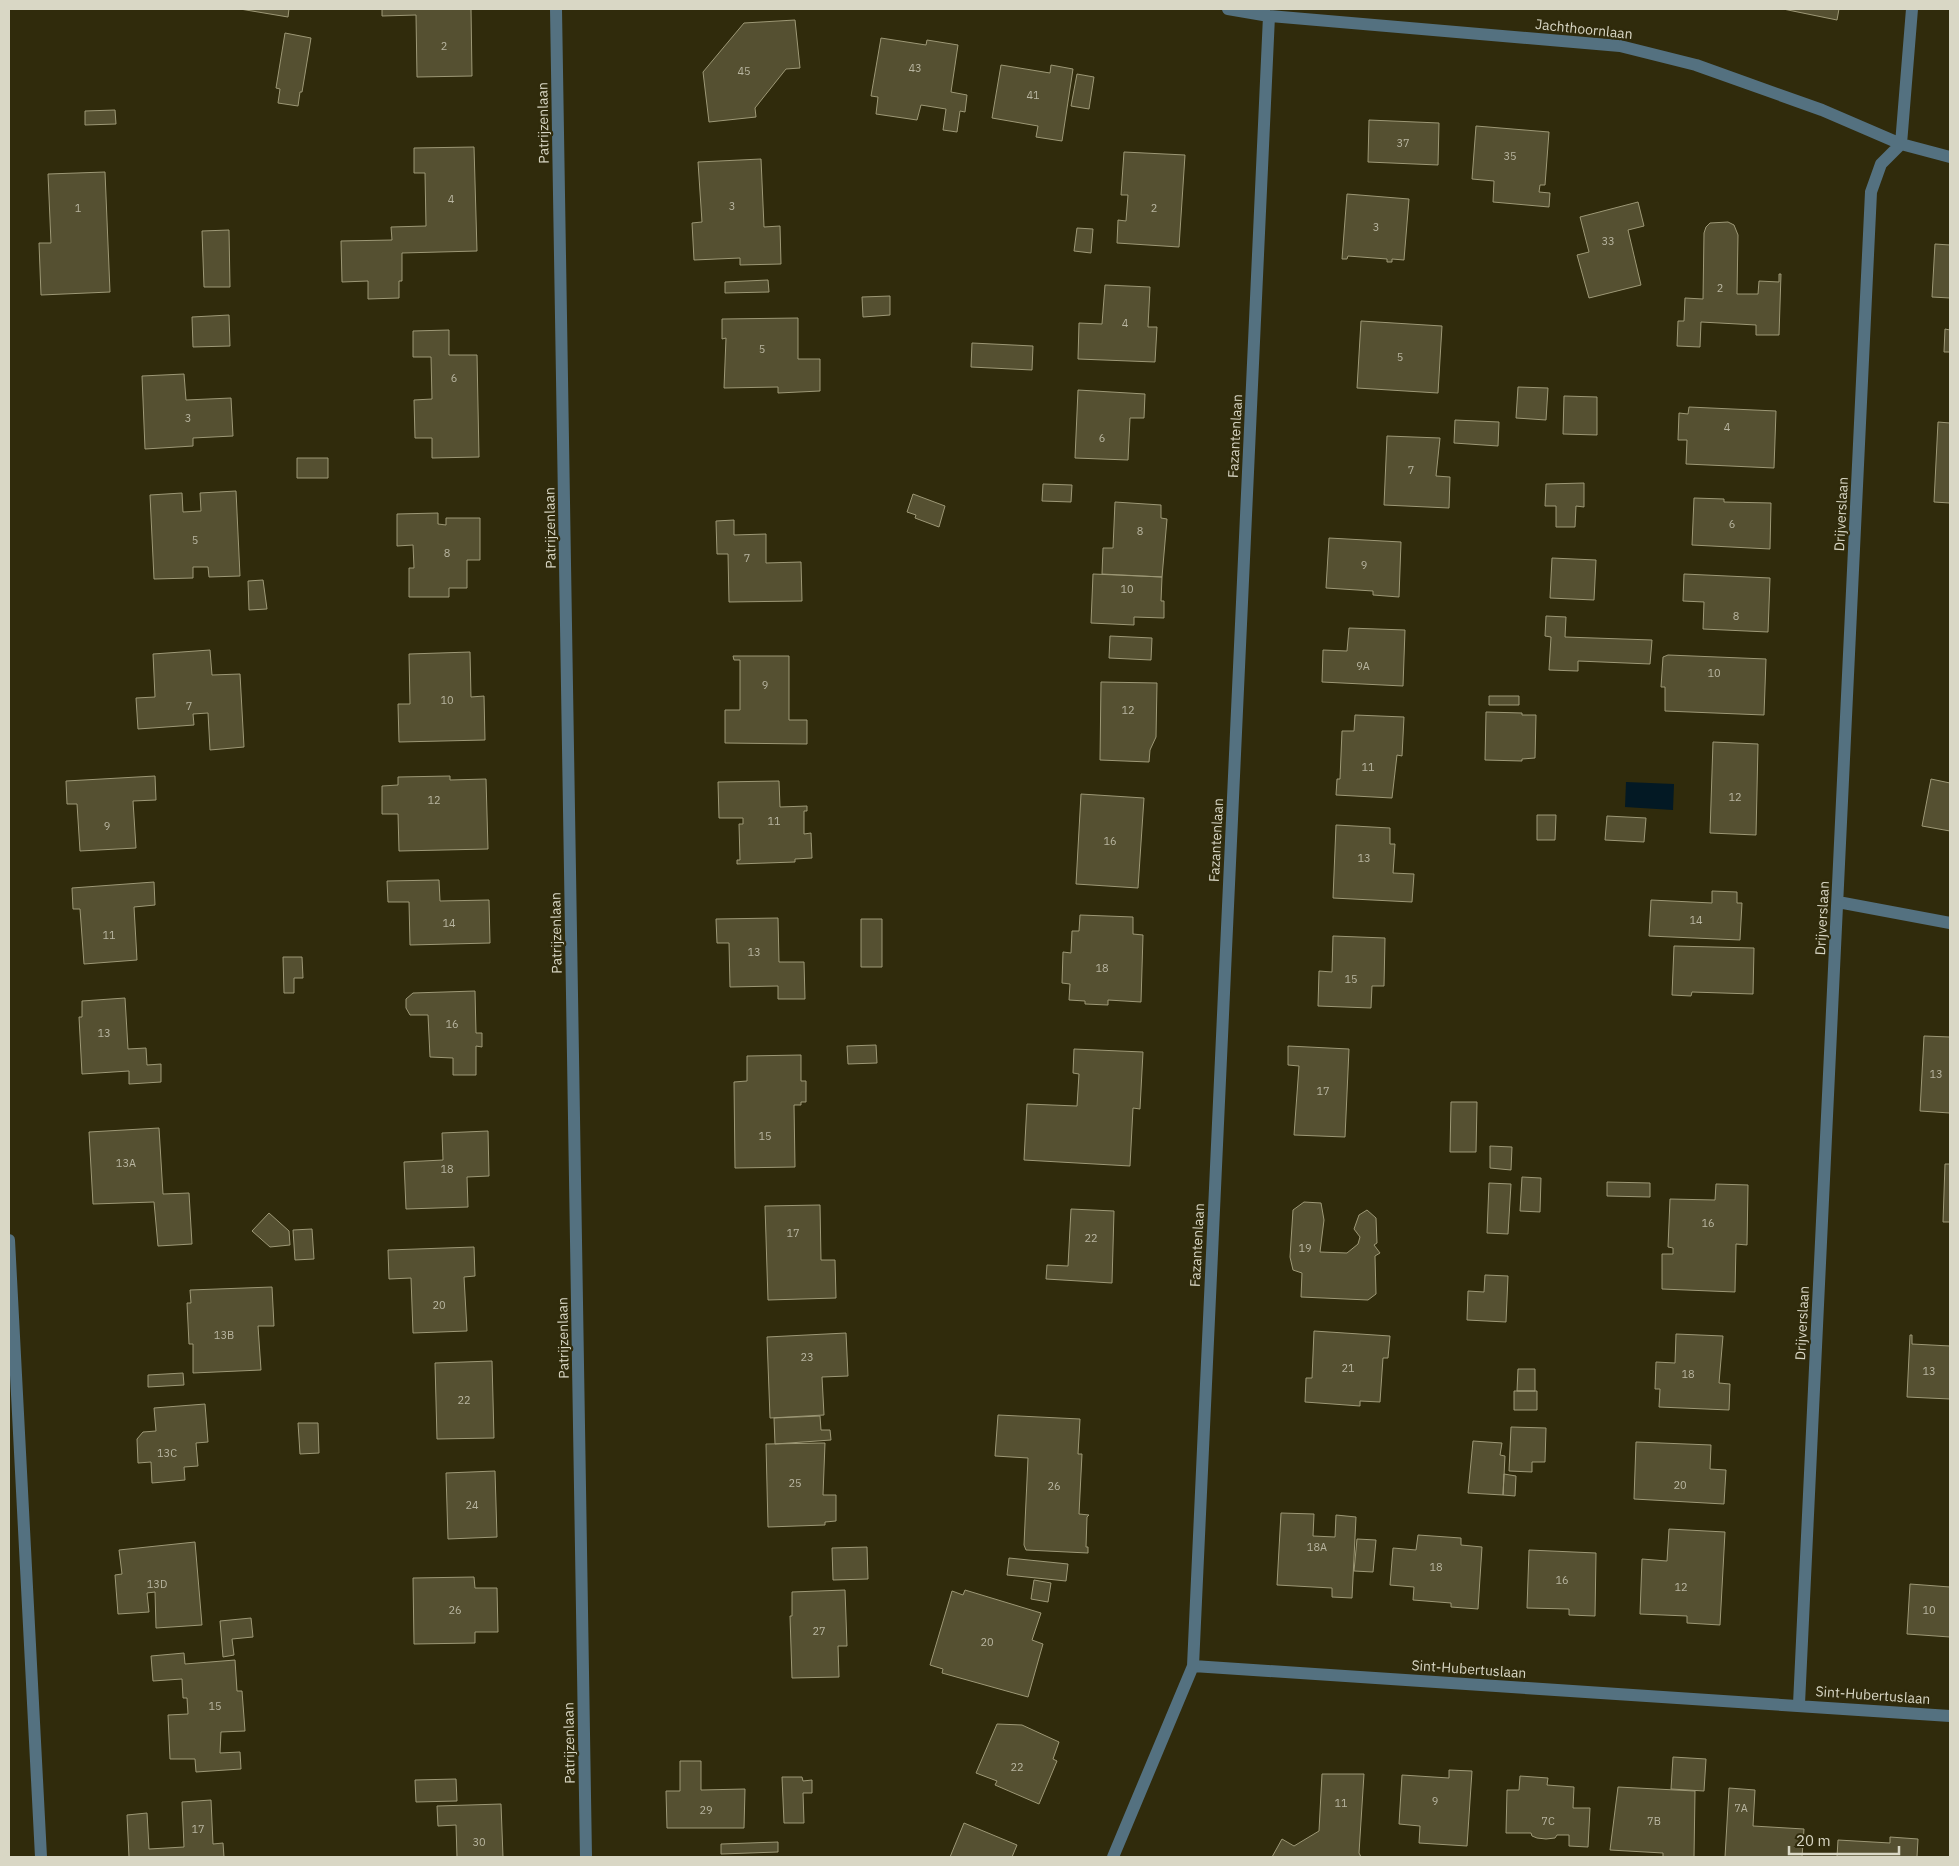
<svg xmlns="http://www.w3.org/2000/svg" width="1959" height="1866" viewBox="0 0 1959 1866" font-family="'IBM Plex Sans',sans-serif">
<rect width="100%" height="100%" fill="#302b0c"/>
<!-- water -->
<path fill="#031924" d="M1626 782 1674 784 1673 810 1625 807Z"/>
<!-- building -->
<path fill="#555031" stroke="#9d9876" d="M240 9H289L288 17Z
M382 9H471L472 76 417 77 416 15 382 16Z
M1783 9H1839L1837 20Z
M795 20 800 68 786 69 755 108 756 117 709 122 703 72 744 23Z
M285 33 311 38 302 92H300L298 106 278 103 280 89 276 88Z
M881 38 926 45 927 40 958 45 951 92 967 95 965 112 960 111 957 132 943 130 946 109 921 105 917 120 876 114 878 97 871 96Z
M1001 65 1050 73 1051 65 1073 69 1062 141 1036 137 1038 126 992 118Z
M1077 74 1094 77 1089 109 1071 106Z
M115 110 116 124 85 125V111Z
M1369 120 1439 123 1438 165 1368 162Z
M1476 126 1549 132 1545 185H1540L1539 192 1550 193 1549 207 1493 202 1494 181 1472 179Z
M474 147 477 251 402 253V281H399V298L368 299V281L342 282 341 241 392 240 391 227 426 226 425 173H414V148Z
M1124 152 1185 155 1179 247 1117 243 1118 220 1126 221 1128 195H1121Z
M761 159 764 227 780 226 781 264 740 265V258L694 260 692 223 702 222 698 162Z
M105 172 110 292 41 295 39 243H51L48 174Z
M1347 194 1409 199 1404 260 1392 259V262H1387V259L1348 256 1347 259H1342Z
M1638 202 1644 226 1628 230 1641 285 1589 298 1577 255 1589 252 1580 217Z
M1728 222 1734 225 1738 235 1737 294H1758L1759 281 1779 282V274H1781L1779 335H1756V325L1701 322 1700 347 1677 346 1678 321H1684L1685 298 1703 299 1704 233 1706 227 1710 223Z
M1077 228 1093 229 1091 253 1074 251Z
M229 230 230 287H204L202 231Z
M1935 244 1950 245V298L1932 297Z
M768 280 769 292 725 293V282Z
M1105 285 1150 287 1148 327H1157L1155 362 1078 359 1079 323 1102 324Z
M890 296V315L863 317 862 297Z
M229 315 230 346 193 347 192 317Z
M798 318V359H820V391L778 393V387L724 388 726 338 722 339V319Z
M1361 321 1442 326 1438 393 1357 388Z
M1945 329 1950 330V352H1944Z
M449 330V355H477L479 457 432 458V438H415L414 400 432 399 431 357H413V331Z
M972 343 1033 346 1032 370 971 367Z
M184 374 186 400 231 398 233 436 193 438V446L145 449 142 376Z
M1518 387 1548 388 1546 420 1516 418Z
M1078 390 1145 394 1144 418H1130L1128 460 1075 458Z
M1564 396 1597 397V435L1563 434Z
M1689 407 1776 411 1774 468 1686 464 1687 440H1678L1679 413 1688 414Z
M1455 420 1499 422 1498 446 1454 443Z
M1938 422 1950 423V503L1934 502Z
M1387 436 1440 438 1436 476 1450 477 1449 508 1384 505Z
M297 458H328V478H297Z
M1584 483V507L1576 506 1575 527H1556V506H1545L1546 484Z
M1043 484 1072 485 1071 502 1042 501Z
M236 491 240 576 209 577 208 567H193V578L154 579 150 495 182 493 183 512 201 511 200 493Z
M913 494 945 506 939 527 915 518 916 515 907 512Z
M1694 498 1724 499V502L1771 503 1770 549 1692 545Z
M1115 502 1161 505V518L1167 519 1162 577 1102 574 1103 548H1113Z
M438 513V524L446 525V518H480V560H467V588H449V597H409V568H414L413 545 397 546V514Z
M734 520V535L766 534V563L801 562 802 601 729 602 728 554H717L716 521Z
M1329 538 1401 542 1399 597 1373 595V591L1326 588Z
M1552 558 1596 560 1594 600 1550 598Z
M1093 574 1162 577 1161 601H1164V618L1134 617V625L1091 623Z
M1684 574 1770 578 1768 632 1703 629 1704 602 1683 601Z
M263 580 267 609 249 610 248 581Z
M1546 616 1566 617 1565 637 1652 640 1650 664 1578 661V671L1549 670 1551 637 1545 636Z
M1349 628 1405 630 1403 686 1322 682 1323 650 1347 651Z
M1110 636 1152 638 1151 660 1109 658Z
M210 650 212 675 240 674 244 747 210 750 208 713 193 714 194 725 138 729 136 698 155 697 153 654Z
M470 652 471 697 484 696 485 740 399 742 398 704H410L409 654Z
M1668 655 1766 659 1764 715 1665 711V687H1661L1663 657Z
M733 656H789V720H807V744L725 743V710H740V660H734Z
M1101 682 1157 683 1156 737 1150 750 1149 762 1100 760Z
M1489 696H1519V705H1489Z
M1486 712 1522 713V715H1536L1535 758 1522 759V761L1485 760Z
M1355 715 1404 717 1402 756 1397 755 1392 798 1336 795 1337 779H1340L1342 731H1354Z
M1713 742 1758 744 1756 835 1710 833Z
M155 776 156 800 133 801 136 848 80 851 77 804H67L66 781Z
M450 776V780L486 779 488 849 399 851 398 814H382V786L398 785V777Z
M1931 779 1950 783V831L1922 826Z
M779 781 780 807 807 806V811H804V834L811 833 812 858 795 859V862L737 864V860H740L739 824H743V818H719L718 782Z
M1081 794 1144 798 1138 888 1076 884Z
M1537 815H1556L1555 840H1537Z
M1607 816 1646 818 1644 842 1605 840Z
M1336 825 1390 828V844H1395L1393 873 1414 874 1412 902 1333 898Z
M439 880 440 901 489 900 490 943 410 945 409 902H388L387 881Z
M154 882 155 905 134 907 137 960 84 964 80 909H73L72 888Z
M1712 891 1737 892V903H1742L1740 940 1649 936 1651 900 1712 903Z
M1080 915 1133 917V934L1143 935 1141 1002 1108 1000V1005L1085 1004V1001L1069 1000 1070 984 1062 983 1063 952 1071 953 1072 931H1079Z
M778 918 779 962H804L805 999H778V986L730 987 729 943H717L716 919Z
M861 919H882V967H861Z
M1333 936 1385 938 1384 986H1372L1371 1008 1318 1006 1319 971 1332 972Z
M1674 946 1754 948 1753 994 1692 992 1691 996 1672 995Z
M283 957H302L303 978H294V993H284Z
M475 991 476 1033H482V1047L476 1046V1075H453V1058L430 1057 428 1015H410L406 1008V999L413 993Z
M125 998 128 1049 146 1048 147 1065 161 1064V1082L129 1084V1071L82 1074 79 1017H82V1001Z
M1924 1036 1950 1037V1113L1920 1111Z
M876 1045 877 1063 848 1064 847 1046Z
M1288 1046 1349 1049 1345 1137 1294 1135 1299 1066 1288 1065Z
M1074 1049 1143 1052 1140 1109 1133 1108 1130 1166 1024 1160 1027 1104 1077 1106 1079 1074 1073 1073Z
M801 1055V1081H806V1102H801V1105H794L795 1167 735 1168 734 1082 747 1081V1056Z
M1451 1102H1477L1476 1152H1450Z
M159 1128 163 1194 189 1193 192 1244 158 1246 154 1202 93 1204 89 1132Z
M488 1131 489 1176 467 1177 468 1207 406 1209 404 1162 443 1160 442 1133Z
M1490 1146 1512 1147 1511 1170 1490 1168Z
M1945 1164H1950V1222H1943Z
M1522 1177 1541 1178 1540 1212 1520 1211Z
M1607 1182 1650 1183V1197L1607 1196Z
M1489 1183 1511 1184 1508 1234 1487 1233Z
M1716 1184 1748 1185 1747 1245 1736 1244 1735 1292 1662 1289V1254H1673V1248L1668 1247 1670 1199 1715 1200Z
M1304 1202 1321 1203 1324 1220 1320 1252 1347 1253 1358 1244 1360 1237 1354 1229 1359 1215 1367 1210 1376 1218 1377 1243 1374 1245 1380 1253 1375 1256 1376 1294 1368 1300 1301 1297 1302 1273 1293 1270 1290 1257 1293 1210Z
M820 1205 821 1260H835L836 1298 768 1300 765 1206Z
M1071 1209 1114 1211 1112 1283 1046 1279 1047 1265 1068 1266Z
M269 1213 289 1231 290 1245 270 1247 252 1231Z
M312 1229 314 1259 295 1260 293 1230Z
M474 1247 475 1276 464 1277 467 1331 413 1333 411 1278 389 1279 388 1250Z
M1485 1275 1508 1276 1506 1322 1467 1320 1468 1291 1484 1292Z
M272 1287 274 1326H258L261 1370 193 1373V1344H189L187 1303H191L190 1290Z
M1314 1331 1390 1336 1388 1358H1383L1380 1402 1360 1401V1406L1305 1402 1306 1378H1312Z
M846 1333 848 1376 822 1377 824 1415 770 1418 767 1337Z
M1676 1334 1723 1336 1719 1383 1730 1384 1729 1410 1659 1407 1660 1389H1655L1656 1362 1675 1363Z
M1910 1335H1912V1344L1950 1346V1399L1907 1397Z
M492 1361 494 1438 437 1439 435 1363Z
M1518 1369H1535V1391H1517Z
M183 1373 184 1385 148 1387V1375Z
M1514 1391H1537V1410H1514Z
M205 1404 208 1442 196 1443 198 1466 184 1467 185 1480 152 1483 151 1462 138 1463 137 1439 143 1432 156 1431 154 1408Z
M998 1415 1080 1419 1078 1454H1082L1079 1514 1089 1515 1087 1517 1086 1547H1088V1553L1026 1550 1024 1545 1028 1458 995 1456Z
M820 1416 821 1430H830L831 1440 775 1444 774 1418Z
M298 1423H318L319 1453 300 1454Z
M1511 1427 1546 1428 1545 1462H1532V1472L1509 1471Z
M1473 1441 1502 1443 1500 1455 1505 1456 1503 1495 1468 1493Z
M1636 1442 1711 1445 1710 1469 1726 1470 1724 1504 1634 1499Z
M825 1443 823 1495H836V1521L825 1522V1525L768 1527 766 1444Z
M495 1471 497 1537 448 1539 446 1473Z
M1504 1474 1516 1476 1515 1496 1503 1495Z
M1281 1513 1314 1514 1313 1536 1335 1537 1336 1515 1356 1517 1352 1598 1332 1597V1588L1277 1585Z
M1669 1529 1725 1532 1720 1625 1687 1623V1616L1640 1614 1642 1559 1667 1561Z
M1418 1535 1461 1538V1545L1482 1547 1478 1609 1451 1607V1603L1413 1600 1414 1587 1390 1585 1393 1548 1416 1550Z
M1357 1539 1376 1540 1373 1572 1354 1571Z
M195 1542 202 1625 156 1628 155 1592 147 1593 149 1612 118 1614 115 1575 122 1574 119 1550Z
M867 1547 868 1579 833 1580 832 1548Z
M1529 1550 1596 1553 1595 1616 1569 1615V1609L1527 1608Z
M1009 1558 1068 1564 1066 1581 1007 1575Z
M474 1577 475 1588H497L498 1632H475V1643L414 1644 413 1578Z
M1034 1580 1051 1583 1048 1602 1031 1599Z
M1910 1584 1950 1587V1637L1907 1634Z
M845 1590 847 1646H838L839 1677 792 1678 790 1616H792V1592Z
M965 1590 1041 1613 1032 1640 1043 1644 1028 1697 942 1673 943 1669 930 1665 952 1591 963 1595Z
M251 1618 253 1637 232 1639 234 1655 223 1657 220 1621Z
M184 1653 185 1664 235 1660 237 1691H242L245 1731 221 1732 220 1753 240 1752 241 1769 196 1772 195 1759H170L168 1715 188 1714 187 1698H183L182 1679 153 1681 151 1656Z
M997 1724 1022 1725 1059 1742 1053 1759 1057 1761 1039 1804 995 1785 997 1781 976 1773Z
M1673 1757 1706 1759 1704 1791 1671 1789Z
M680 1761H701V1790L745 1789 744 1828H667L666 1791H680Z
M1449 1770 1472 1771 1467 1846 1419 1843 1420 1826 1399 1824 1402 1775 1449 1778Z
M1322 1774H1364L1359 1853 1361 1857H1272L1282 1839 1294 1846 1319 1831Z
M1520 1776 1548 1778 1547 1785 1574 1787 1573 1808H1590L1588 1847 1569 1846V1835H1557L1555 1838 1546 1839 1537 1838 1532 1836 1531 1833H1506L1507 1790H1519Z
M782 1777H802L803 1781 812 1780V1793H803L804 1823H784Z
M456 1779 457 1801 416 1802 415 1780Z
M1618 1787 1695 1791 1694 1857H1663V1853L1610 1850Z
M1729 1788 1755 1790 1753 1826 1804 1829 1802 1857H1725Z
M211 1800 213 1844 223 1843 224 1857H129L127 1815 147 1813 149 1849 184 1847 182 1802Z
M501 1804 503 1857H457L456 1825 438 1826 437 1806Z
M964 1823 1017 1845 1012 1857H950Z
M1890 1837 1918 1839 1917 1857H1837L1838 1840 1890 1843Z
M778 1842V1852L721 1854V1844Z"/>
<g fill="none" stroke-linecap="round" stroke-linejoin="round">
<!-- minor -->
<path stroke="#547180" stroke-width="12" d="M556 9 586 1857
M1228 9 1269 16 1620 46 1696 65 1822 110 1901 144 1950 157
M1901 144 1912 9
M1838 902 1950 923
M9 1240 41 1857
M1193 1666 1950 1716
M1799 1704 1871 192 1881 164 1901 144
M1113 1857 1193 1666 1269 16"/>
</g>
<g text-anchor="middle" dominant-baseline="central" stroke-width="4.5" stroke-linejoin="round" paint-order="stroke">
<!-- number labels -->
<g font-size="11" fill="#b8b5a0">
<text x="444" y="46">2</text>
<text x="915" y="68">43</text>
<text x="744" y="71">45</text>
<text x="1033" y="95">41</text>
<text x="1403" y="143">37</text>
<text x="1510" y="156">35</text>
<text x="451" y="199">4</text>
<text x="732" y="206">3</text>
<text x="78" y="208">1</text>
<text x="1154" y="208">2</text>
<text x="1376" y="227">3</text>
<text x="1608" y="241">33</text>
<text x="1720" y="288">2</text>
<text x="1125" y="323">4</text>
<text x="762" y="349">5</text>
<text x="1400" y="357">5</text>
<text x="454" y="378">6</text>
<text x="188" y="418">3</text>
<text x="1727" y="427">4</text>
<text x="1102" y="438">6</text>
<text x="1411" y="470">7</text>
<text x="1732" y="524">6</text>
<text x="1140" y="531">8</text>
<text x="195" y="540">5</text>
<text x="447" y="553">8</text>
<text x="747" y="558">7</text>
<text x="1364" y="565">9</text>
<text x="1127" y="589">10</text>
<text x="1736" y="616">8</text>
<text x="1363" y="666">9A</text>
<text x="1714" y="673">10</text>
<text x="765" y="685">9</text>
<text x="447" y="700">10</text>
<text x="189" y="706">7</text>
<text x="1128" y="710">12</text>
<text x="1368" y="767">11</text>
<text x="1735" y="797">12</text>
<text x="434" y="800">12</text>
<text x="774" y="821">11</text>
<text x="107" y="826">9</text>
<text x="1110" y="841">16</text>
<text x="1364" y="858">13</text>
<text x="1696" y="920">14</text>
<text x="449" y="923">14</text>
<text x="109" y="935">11</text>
<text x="754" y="952">13</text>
<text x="1102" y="968">18</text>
<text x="1351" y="979">15</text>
<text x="452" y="1024">16</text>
<text x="104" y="1033">13</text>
<text x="1936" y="1074">13</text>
<text x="1323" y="1091">17</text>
<text x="765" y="1136">15</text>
<text x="126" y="1163">13A</text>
<text x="447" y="1169">18</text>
<text x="1708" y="1223">16</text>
<text x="793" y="1233">17</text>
<text x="1091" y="1238">22</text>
<text x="1305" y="1248">19</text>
<text x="439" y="1305">20</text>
<text x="224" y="1335">13B</text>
<text x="807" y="1357">23</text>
<text x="1348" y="1368">21</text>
<text x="1929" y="1371">13</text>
<text x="1688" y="1374">18</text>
<text x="464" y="1400">22</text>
<text x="167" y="1453">13C</text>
<text x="795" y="1483">25</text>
<text x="1680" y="1485">20</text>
<text x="1054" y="1486">26</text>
<text x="472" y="1505">24</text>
<text x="1317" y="1547">18A</text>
<text x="1436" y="1567">18</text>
<text x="1562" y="1580">16</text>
<text x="157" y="1584">13D</text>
<text x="1681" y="1587">12</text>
<text x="455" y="1610">26</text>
<text x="1929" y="1610">10</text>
<text x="819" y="1631">27</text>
<text x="987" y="1642">20</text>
<text x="215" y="1706">15</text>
<text x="1017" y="1767">22</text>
<text x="1435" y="1801">9</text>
<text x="1341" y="1803">11</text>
<text x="1741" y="1808">7A</text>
<text x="706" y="1810">29</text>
<text x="1548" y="1821">7C</text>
<text x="1654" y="1821">7B</text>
<text x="198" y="1829">17</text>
<text x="479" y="1842">30</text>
</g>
<!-- street labels -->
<g font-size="14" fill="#d9d7c5" stroke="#302b0c">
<text transform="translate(1584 29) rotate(6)">Jachthoornlaan</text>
<text transform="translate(543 123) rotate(-91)">Patrijzenlaan</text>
<text transform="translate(1235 436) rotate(-87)">Fazantenlaan</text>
<text transform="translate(1841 514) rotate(-87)">Drijverslaan</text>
<text transform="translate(550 528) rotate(-91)">Patrijzenlaan</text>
<text transform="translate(1216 840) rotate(-87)">Fazantenlaan</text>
<text transform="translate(1822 918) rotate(-87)">Drijverslaan</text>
<text transform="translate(556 933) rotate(-91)">Patrijzenlaan</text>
<text transform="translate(1197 1245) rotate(-87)">Fazantenlaan</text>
<text transform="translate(1802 1323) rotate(-87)">Drijverslaan</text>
<text transform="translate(563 1338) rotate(-91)">Patrijzenlaan</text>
<text transform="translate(1469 1669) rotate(4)">Sint-Hubertuslaan</text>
<text transform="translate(1873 1695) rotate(4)">Sint-Hubertuslaan</text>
<text transform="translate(569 1743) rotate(-91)">Patrijzenlaan</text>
</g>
</g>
<!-- border -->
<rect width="1959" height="1866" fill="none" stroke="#d9d7c5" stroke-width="20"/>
<!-- scale -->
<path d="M1789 1846v8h110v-8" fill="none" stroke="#d9d7c5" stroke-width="2.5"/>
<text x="1796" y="1846" font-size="15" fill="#d9d7c5" stroke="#302b0c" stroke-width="4" paint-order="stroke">20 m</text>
</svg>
